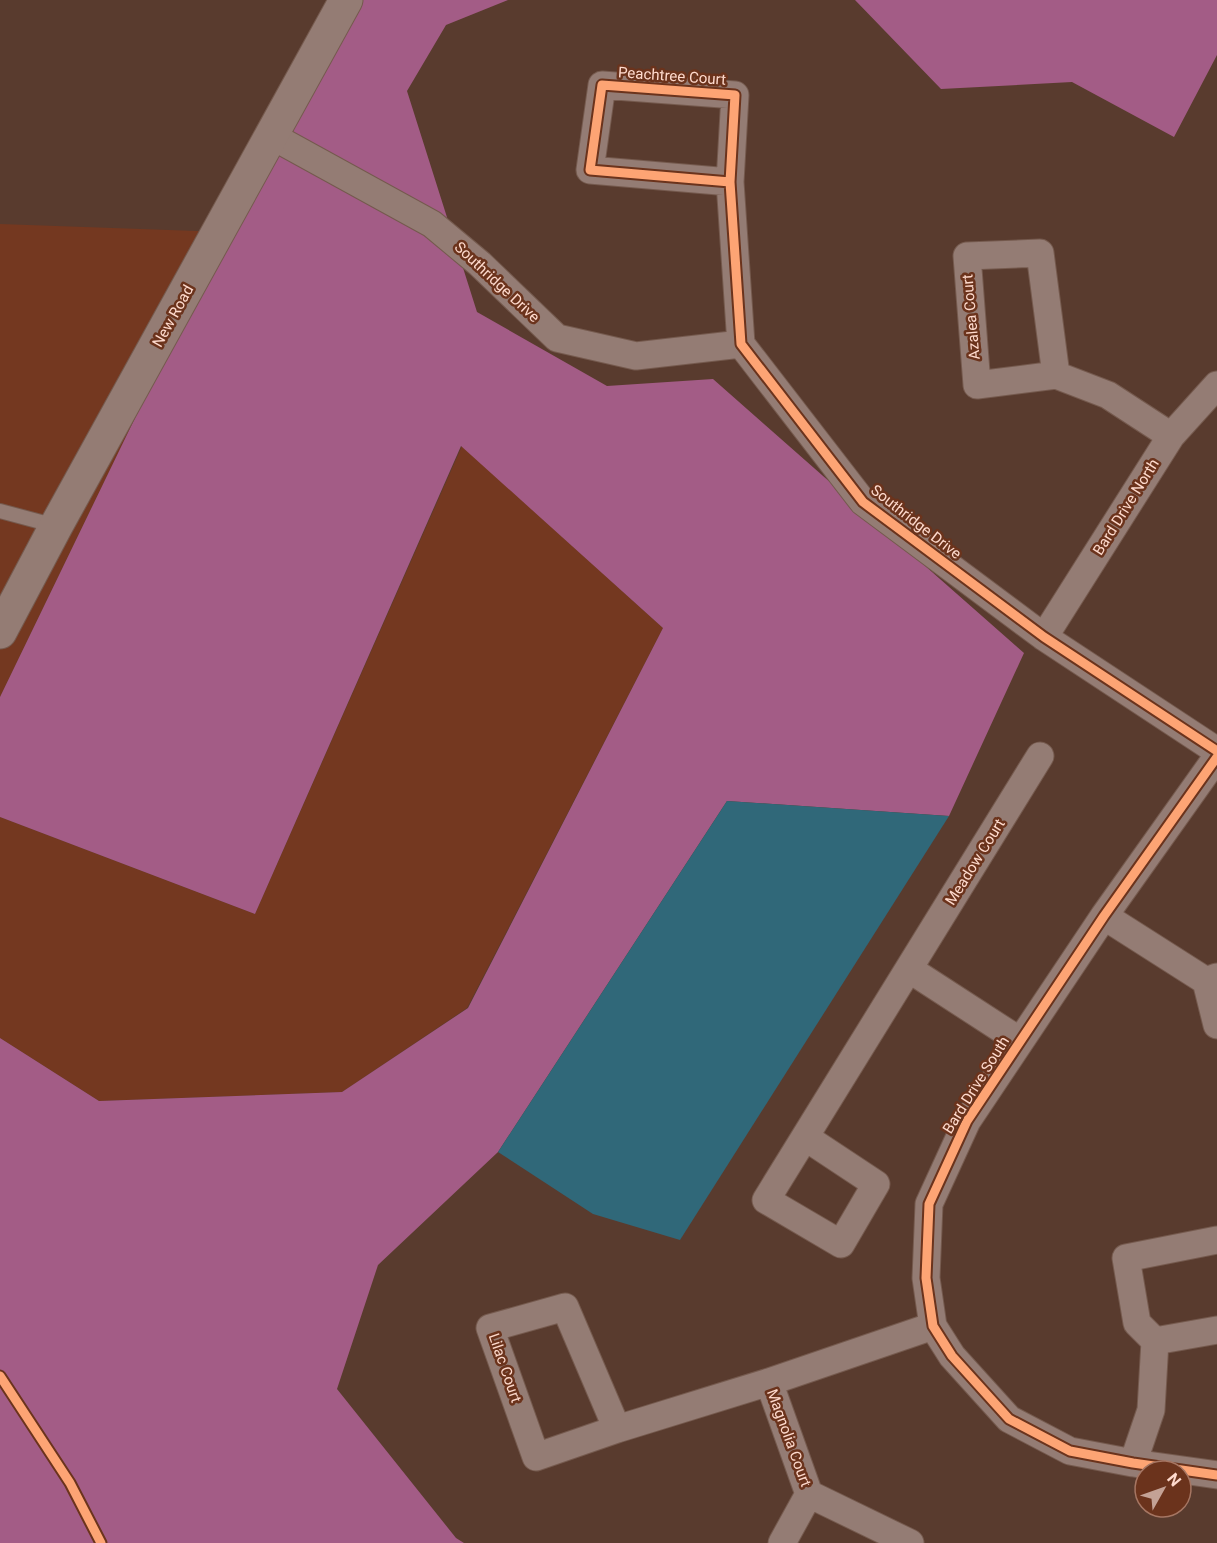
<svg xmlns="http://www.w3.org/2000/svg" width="1217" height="1543" viewBox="0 0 1217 1543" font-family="Roboto,sans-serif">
<rect width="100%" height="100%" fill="#593b2e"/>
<!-- built -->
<path fill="#743820" d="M0 224 225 232 0 697Z
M462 446 663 628 467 1008 342 1092 99 1101 0 1038V817L255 914Z"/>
<!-- forest -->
<path fill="#a35c86" d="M351 0H508L446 25 407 91 477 312 607 386 713 379 1024 653 949 816 727 801 498 1152 378 1265 337 1389 456 1538 464 1543H0V1038L99 1101 342 1092 468 1008 663 628 461 446 255 914 0 817V697L225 232Z
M855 0H1217V55L1174 137 1072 82 941 89Z"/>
<!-- water -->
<path fill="#306879" d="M727 801 949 816 680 1240 593 1214 498 1152Z"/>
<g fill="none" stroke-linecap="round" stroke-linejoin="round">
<!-- service casing -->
<g stroke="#755a4e" stroke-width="16">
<path id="service" d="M0 511 56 526"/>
</g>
<!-- minor casing -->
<g stroke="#755a4e" stroke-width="29">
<path id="minor" d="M272 136 432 224 480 264 557 338 636 356 741 344
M730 182 590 170 602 85 735 95 730 182 741 344 863 502 1044 637 1217 751
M1040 253 1056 375 977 385 967 256Z
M1056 375 1108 395 1171 436
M1044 637 1171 436 1217 385
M1217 757 1104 916 967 1121 929 1204 926 1278 933 1326 952 1356 1009 1419 1070 1451 1133 1463 1217 1475
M1104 916 1206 981
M909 969 1020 1041
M1217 977 1206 981 1217 1025
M805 1137 876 1184 841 1244 766 1200 1040 756
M1217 1240 1126 1258 1137 1323 1155 1341 1217 1330
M565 1307 617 1429 536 1457 490 1328Z
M769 1382 809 1494
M617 1429 769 1382 933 1326
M1133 1463 1151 1410 1155 1341
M782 1543 809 1494 910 1543"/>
</g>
<!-- tertiary casing -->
<g stroke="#755a4e" stroke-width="35">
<path id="tertiary" d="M0 632 56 526 346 0"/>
</g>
<!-- service -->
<use href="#service" stroke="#947c74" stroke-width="14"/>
<!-- minor -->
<use href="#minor" stroke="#947c74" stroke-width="27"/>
<!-- tertiary -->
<use href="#tertiary" stroke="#947c74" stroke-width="33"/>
<!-- cycleway casing -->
<g stroke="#6b331c" stroke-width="13">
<path id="cycleway" d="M730 182 590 170 602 85 735 95 730 182 741 344 863 502 1044 637 1217 751
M1217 757 1104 916 967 1121 929 1204 926 1278 933 1326 952 1356 1009 1419 1070 1451 1133 1463 1217 1475
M0 1376 70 1483 101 1543"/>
</g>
<!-- cycleway -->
<use href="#cycleway" stroke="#fda474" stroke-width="9"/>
</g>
<g text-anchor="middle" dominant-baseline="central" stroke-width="5" stroke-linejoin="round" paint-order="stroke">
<!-- street labels -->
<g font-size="15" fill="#fedacd" stroke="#6b331c">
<text transform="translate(672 76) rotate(4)">Peachtree Court</text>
<text transform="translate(497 282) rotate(43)">Southridge Drive</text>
<text transform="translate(173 316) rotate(-61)">New Road</text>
<text transform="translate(971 317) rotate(-95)">Azalea Court</text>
<text transform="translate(1126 507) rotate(-58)">Bard Drive North</text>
<text transform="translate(916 522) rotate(38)">Southridge Drive</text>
<text transform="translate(975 862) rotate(-58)">Meadow Court</text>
<text transform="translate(976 1085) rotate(-58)">Bard Drive South</text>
<text transform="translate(505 1368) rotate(71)">Lilac Court</text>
<text transform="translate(789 1438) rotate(70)">Magnolia Court</text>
</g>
</g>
<!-- north arrow -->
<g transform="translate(1163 1489) rotate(50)"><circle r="28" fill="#6b331c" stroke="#a67663" stroke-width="1.5"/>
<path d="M0-4.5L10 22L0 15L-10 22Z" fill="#c4a295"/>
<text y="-9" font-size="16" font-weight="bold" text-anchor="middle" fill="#fedacd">N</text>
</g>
</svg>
